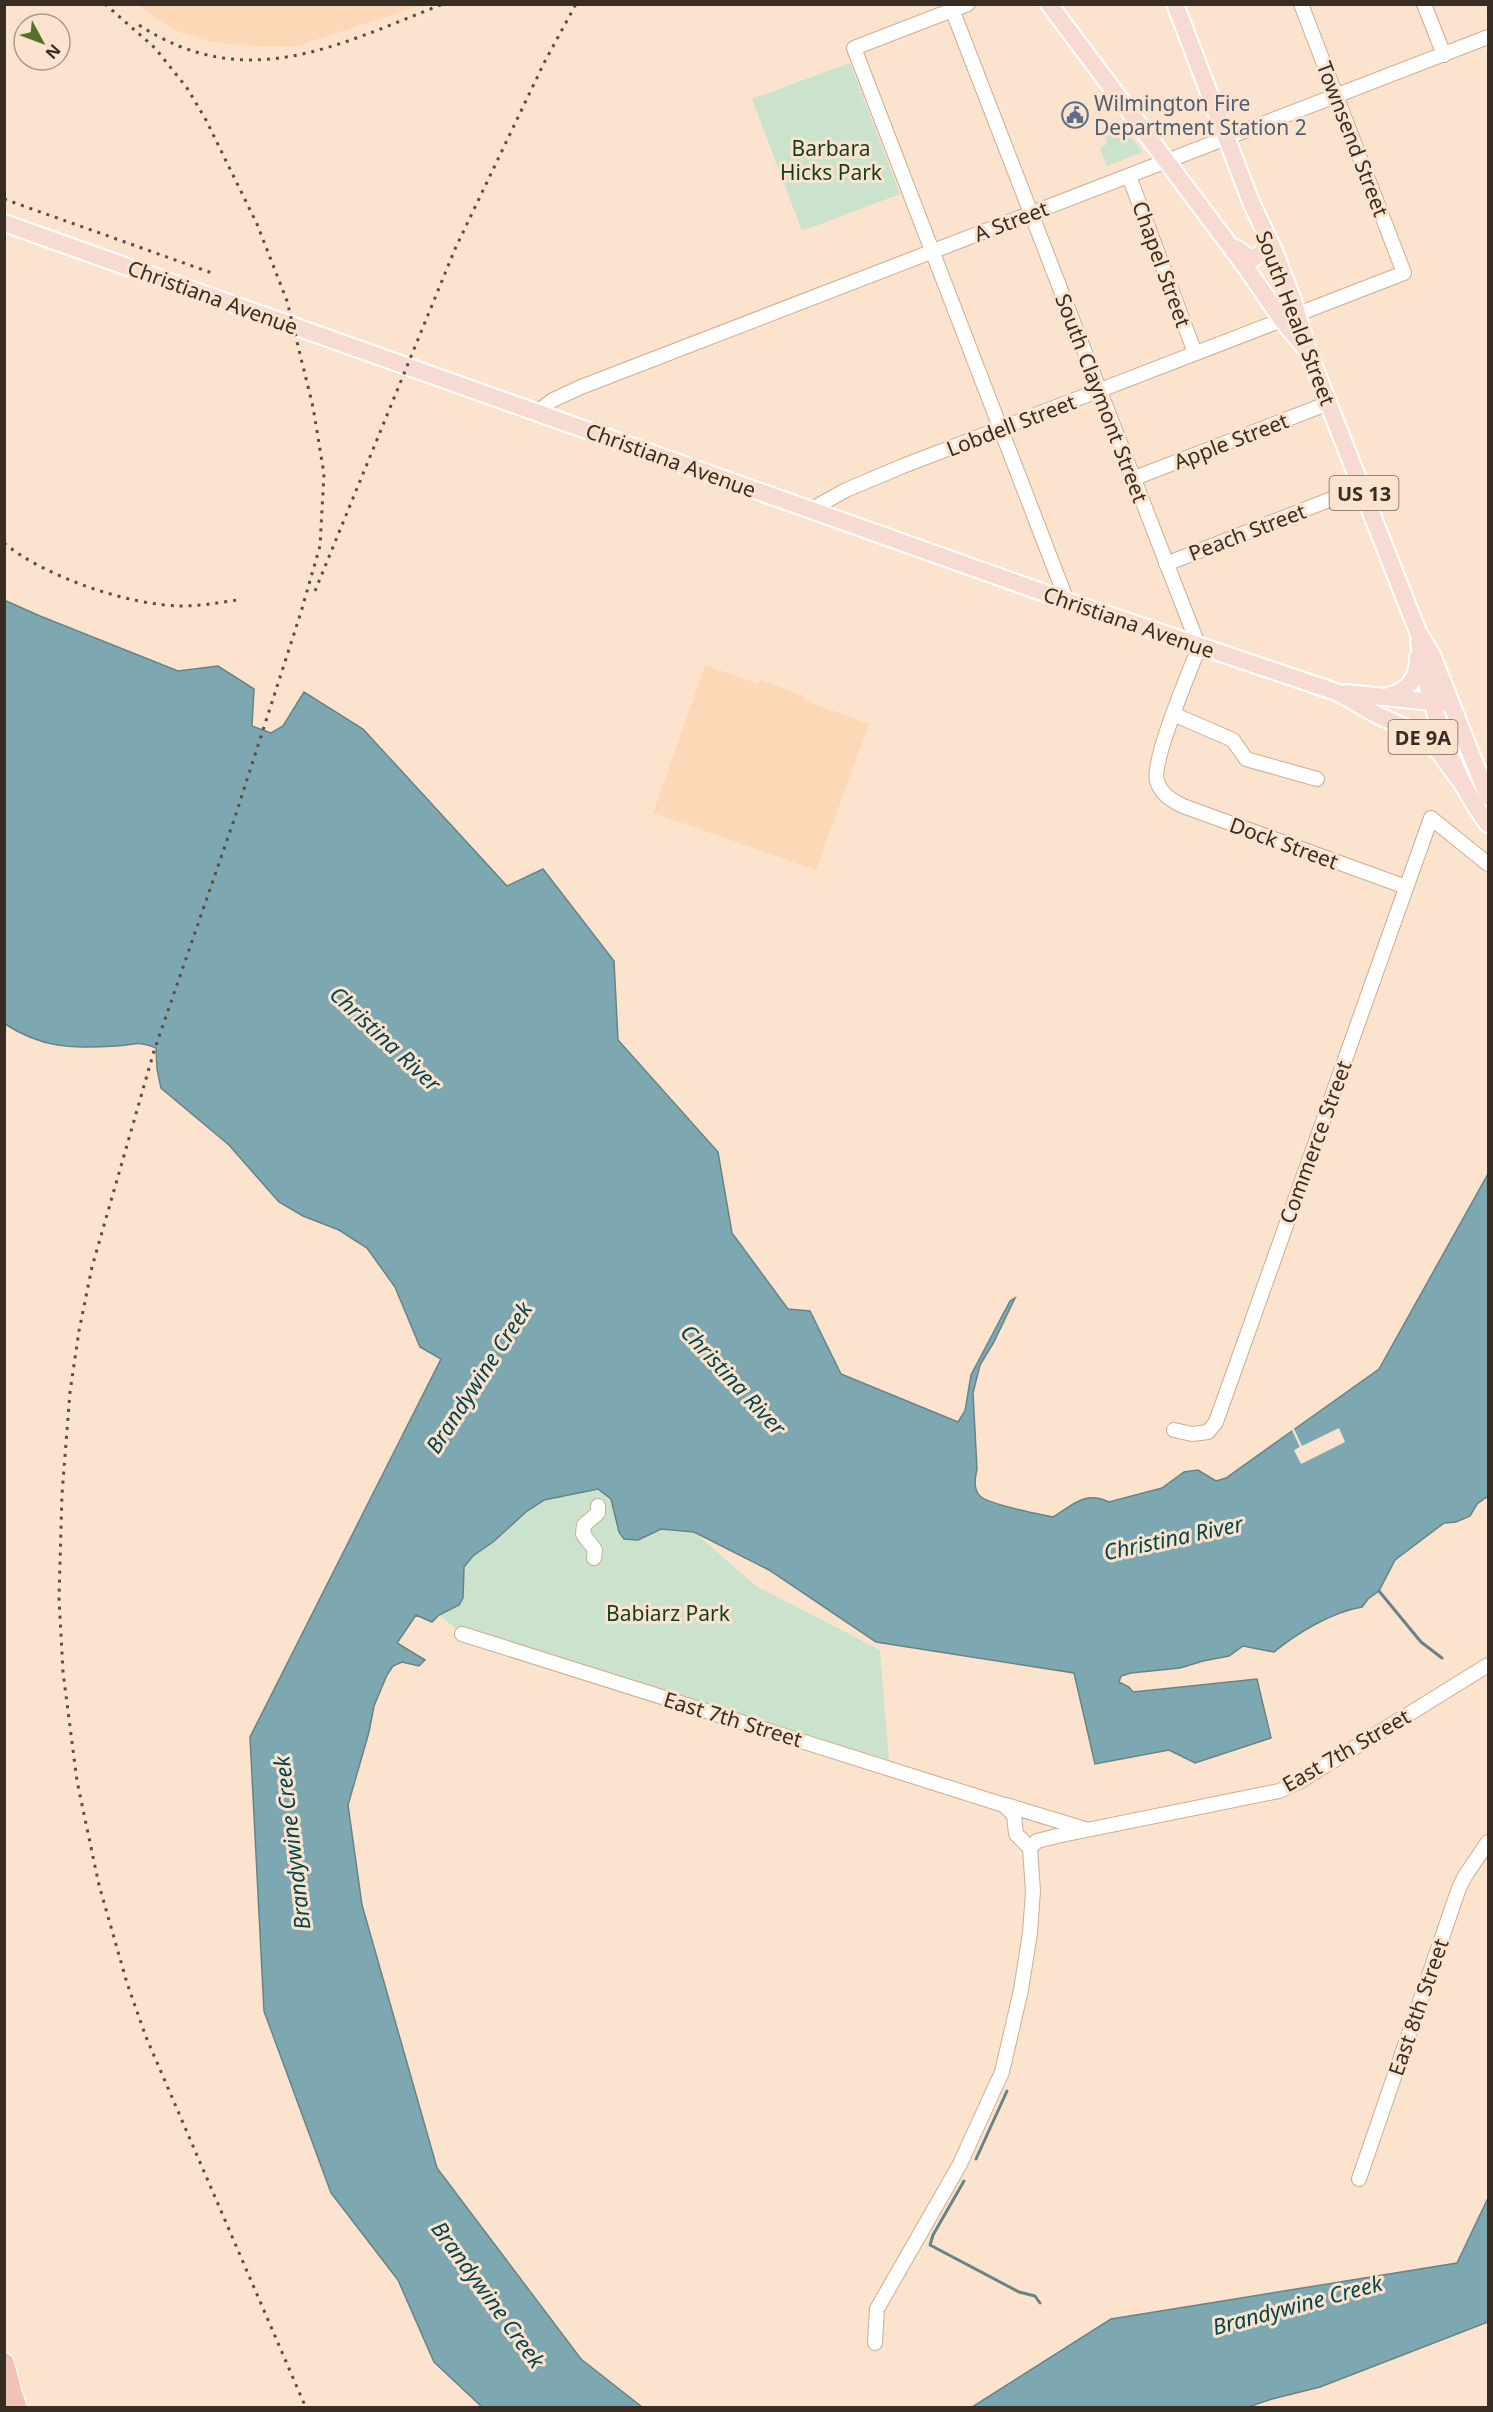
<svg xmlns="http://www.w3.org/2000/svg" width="1493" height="2412" viewBox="0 0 1493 2412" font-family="'Noto Sans',sans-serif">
<rect width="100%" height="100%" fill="#fce3cd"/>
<!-- built -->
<path fill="#fcd8b7" d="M137 5H421L299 46H254L212 42 174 30Z
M705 665 758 684 760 680 804 696 803 700 869 724 816 870 653 813Z"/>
<!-- green -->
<path fill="#cbe2cc" d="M850 63 900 194 802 231 752 99Z
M1121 125 1143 152 1107 166 1100 148 1107 144 1103 130 1107 126Z
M598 1489 611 1499 619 1532 638 1540 661 1529 694 1532 756 1586 880 1650 889 1760 462 1634 439 1615C481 1599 452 1586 466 1565 473 1554 484 1549 494 1541 510 1528 525 1507 544 1499 560 1493 581 1492 598 1489Z"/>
<!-- water -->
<path fill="#7da8b1" stroke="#688386" stroke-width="1.5" d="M4 600 40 616 178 671 218 666 254 689 252 726 271 733 283 726 304 692 363 729 507 886 543 869 614 961 618 1040 718 1152 732 1233 788 1309 810 1311 841 1374 958 1422 965 1411 971 1375 1010 1301 1015 1298 994 1342 980 1365 973 1393 977 1469C975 1478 973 1489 980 1496 989 1505 1039 1514 1053 1517 1073 1505 1085 1490 1109 1502L1162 1488 1184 1472 1198 1470 1216 1481 1226 1478 1379 1369 1488 1174V1496L1477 1504 1470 1516 1456 1522 1444 1523 1395 1560 1379 1591 1368 1599 1362 1607C1332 1612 1297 1633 1274 1652L1243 1646 1229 1656 1203 1661 1180 1668 1131 1673 1121 1676 1119 1682 1129 1687 1133 1692 1257 1679 1271 1738 1195 1763 1169 1750 1095 1764 1074 1673 876 1642 769 1570 694 1532 661 1529 638 1540 624 1539 619 1532 611 1499 598 1489 544 1500 527 1511 493 1542 473 1556 464 1567 463 1598 459 1605 439 1615 432 1622 416 1615 397 1643 425 1660 419 1666 402 1662 393 1666 387 1675 374 1706 369 1732 348 1805 362 1905 437 2168 581 2359 642 2407H482L434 2362 398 2280 331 2193 264 2011 250 1737 441 1359 420 1347 395 1287 367 1248 339 1230 303 1216 279 1202 229 1145 161 1088 157 1069 156 1048C136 1040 136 1045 116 1046 72 1049 42 1048 5 1024Z
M1488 2198V2322L1320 2387 1272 2399 1248 2407H972L1111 2319 1457 2263Z"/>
<!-- pier -->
<path fill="#fce3cd" d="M1293 1427 1302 1446 1339 1428 1345 1442 1301 1464 1294 1450 1300 1447 1291 1428Z"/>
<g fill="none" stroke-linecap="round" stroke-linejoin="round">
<!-- stream -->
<path stroke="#688386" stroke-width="3" d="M1379 1591 1421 1642 1442 1658
M976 2159 1007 2091
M964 2181 933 2235 930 2245 1019 2292 1035 2296 1040 2303"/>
<!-- minor casing -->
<g stroke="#caae93" stroke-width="16">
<path id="minor" d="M950 4 1199 647C1190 671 1151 761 1157 781 1161 794 1171 800 1183 806L1406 887
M968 4 854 48 1067 601
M1424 4 1444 55
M1129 176 1195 353
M1298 314 1404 273 1301 4
M537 412 553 400 581 387 1488 37
M1132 479 1329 403
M810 510 846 490 903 466 1282 320
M1166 564 1362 487
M1173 714 1233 740 1246 759 1317 779
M1174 1430 1192 1434 1208 1432 1216 1422 1431 818 1488 864
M594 1558 595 1550 583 1534 584 1525 598 1513V1506
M462 1634 1004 1805 1014 1815 1016 1834 1030 1848
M1006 1805 1085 1829
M1030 1848 1037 1841 1057 1836 1279 1791 1299 1782 1488 1665
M1359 2179 1459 1888 1465 1876 1488 1842
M875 2343 877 2309 960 2164 1002 2072 1021 1990 1030 1933 1033 1891 1030 1848"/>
</g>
<!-- major casing -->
<g stroke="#fff" stroke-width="20">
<path id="major" d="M1049 4 1245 266 1282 320 1305 348
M1175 4 1251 202 1275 253 1294 303 1309 354 1418 632 1432 655 1488 797
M4 223 1067 601 1339 693 1379 716 1418 733 1440 753 1466 789
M1236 248 1251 259 1261 254 1266 247 1264 234
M1419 642C1428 700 1452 778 1488 824
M1346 693 1442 703
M1388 696C1409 691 1418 678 1418 657"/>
</g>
<!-- highway casing -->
<g stroke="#fff" stroke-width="22">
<path id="highway" d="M4 2363 12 2394 17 2408"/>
</g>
<!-- minor -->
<use href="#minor" stroke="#fff" stroke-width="14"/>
<!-- major -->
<use href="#major" stroke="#f7dad2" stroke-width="16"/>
<!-- highway -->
<use href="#highway" stroke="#f2c2b4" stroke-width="20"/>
<!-- rail -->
<path stroke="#5b4d40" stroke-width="3" stroke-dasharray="3 6" stroke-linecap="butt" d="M105 4 155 48 187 88 206 120 257 224 287 301 313 407 324 474 320 546 301 612 235 817 154 1051 92 1267 79 1331 70 1392 62 1494 59 1598 63 1672 77 1781 99 1885 127 1983 146 2037 306 2408
M139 25C246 95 338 45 443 4
M4 199 212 273
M4 543C45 577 128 605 181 606 200 606 218 603 237 600
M315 591 455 249 544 63 576 4"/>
</g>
<!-- icons -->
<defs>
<g id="civic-ring" transform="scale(1.35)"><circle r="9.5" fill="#fce3cd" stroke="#5c6f8a" stroke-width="1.5"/><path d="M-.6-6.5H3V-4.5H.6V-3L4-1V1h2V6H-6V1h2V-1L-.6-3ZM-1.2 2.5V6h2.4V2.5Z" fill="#5c6f8a"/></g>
</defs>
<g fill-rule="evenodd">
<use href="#civic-ring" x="1075" y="115"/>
</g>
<g text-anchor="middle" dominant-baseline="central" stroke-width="6" stroke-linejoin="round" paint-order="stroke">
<!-- shield labels -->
<g fill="#fce3cd" stroke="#736455" stroke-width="1.5">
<rect x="1329.5" y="476" width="69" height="34" rx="4.5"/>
<rect x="1388.5" y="720" width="69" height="34" rx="4.5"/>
</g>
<g font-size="20" font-weight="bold" fill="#382d22">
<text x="1364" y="493">US 13</text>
<text x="1423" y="737">DE 9A</text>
</g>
<!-- service labels -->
<g font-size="21" fill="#4e5e75" stroke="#fce3cd" text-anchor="start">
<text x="1094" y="103">Wilmington Fire<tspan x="1094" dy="24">Department Station 2</tspan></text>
</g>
<!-- street labels -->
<g font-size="21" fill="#382d22" stroke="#fce3cd">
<text transform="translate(1353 139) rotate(69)">Townsend Street</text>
<text transform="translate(1011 221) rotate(-21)">A Street</text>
<text transform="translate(1162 264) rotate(70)">Chapel Street</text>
<text transform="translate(213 297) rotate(20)">Christiana Avenue</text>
<text transform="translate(1296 318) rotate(69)">South Heald Street</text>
<text transform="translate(1102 398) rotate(69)">South Claymont Street</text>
<text transform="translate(1011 425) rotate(-21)">Lobdell Street</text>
<text transform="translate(1231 441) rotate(-21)">Apple Street</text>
<text transform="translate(671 460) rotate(20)">Christiana Avenue</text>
<text transform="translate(1247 532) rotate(-21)">Peach Street</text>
<text transform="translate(1129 622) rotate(19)">Christiana Avenue</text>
<text transform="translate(1284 843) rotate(20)">Dock Street</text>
<text transform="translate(1315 1142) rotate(-70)">Commerce Street</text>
<text transform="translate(733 1719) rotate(17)">East 7th Street</text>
<text transform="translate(1346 1750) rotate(-30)">East 7th Street</text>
<text transform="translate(1418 2007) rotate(-71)">East 8th Street</text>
</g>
<!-- park labels -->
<g font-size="21" fill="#123e1b" stroke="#fce3cd">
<text x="831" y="148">Barbara<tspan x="831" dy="24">Hicks Park</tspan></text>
<text x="668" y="1613">Babiarz Park</text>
</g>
<!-- water labels -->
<g font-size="22" font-style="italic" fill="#00444f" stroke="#fce3cd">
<text transform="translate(386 1038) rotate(43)">Christina River</text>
<text transform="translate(478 1377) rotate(-57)">Brandywine Creek</text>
<text transform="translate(734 1379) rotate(47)">Christina River</text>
<text transform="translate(1173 1537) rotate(-12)">Christina River</text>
<text transform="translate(291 1843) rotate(-97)">Brandywine Creek</text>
<text transform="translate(489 2294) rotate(54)">Brandywine Creek</text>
<text transform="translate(1297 2304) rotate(-15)">Brandywine Creek</text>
</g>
</g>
<!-- border -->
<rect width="1493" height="2412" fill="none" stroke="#382d22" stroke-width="12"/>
<!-- north arrow -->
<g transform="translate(42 42) rotate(131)"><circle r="28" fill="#fce3cd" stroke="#ae9a89" stroke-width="1.5"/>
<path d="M0-4.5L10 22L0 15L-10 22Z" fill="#567226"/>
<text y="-9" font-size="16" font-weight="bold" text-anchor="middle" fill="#382d22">N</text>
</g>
</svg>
